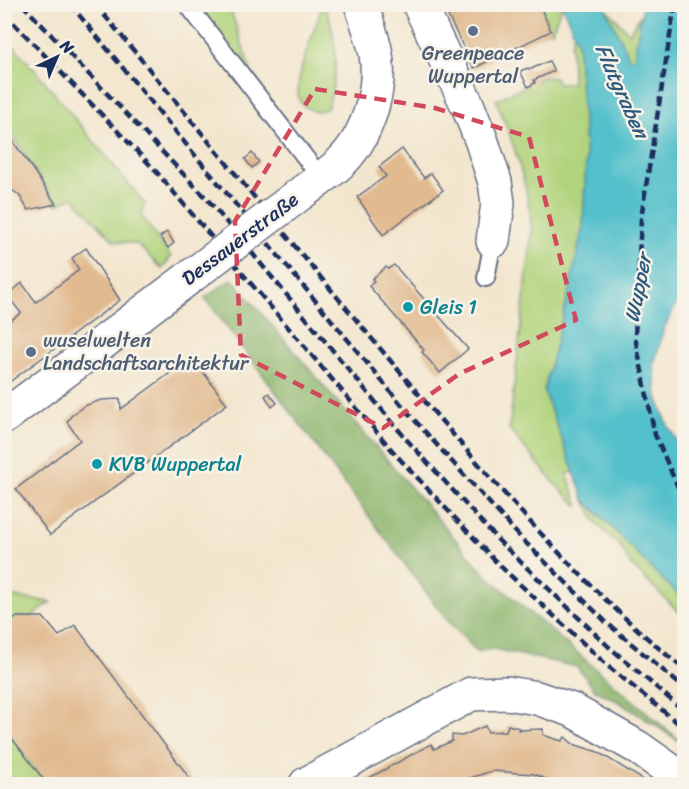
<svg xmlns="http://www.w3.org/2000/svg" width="689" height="789" viewBox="0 0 689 789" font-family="Sriracha,sans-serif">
<rect width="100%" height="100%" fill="#f7f3e8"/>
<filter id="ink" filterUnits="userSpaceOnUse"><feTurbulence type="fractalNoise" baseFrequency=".0167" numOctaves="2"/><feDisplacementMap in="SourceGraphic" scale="12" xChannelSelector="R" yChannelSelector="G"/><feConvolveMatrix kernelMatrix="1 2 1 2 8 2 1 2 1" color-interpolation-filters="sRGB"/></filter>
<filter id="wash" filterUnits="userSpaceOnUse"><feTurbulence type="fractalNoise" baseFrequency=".008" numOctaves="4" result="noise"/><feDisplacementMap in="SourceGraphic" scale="24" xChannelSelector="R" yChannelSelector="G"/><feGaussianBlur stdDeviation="1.35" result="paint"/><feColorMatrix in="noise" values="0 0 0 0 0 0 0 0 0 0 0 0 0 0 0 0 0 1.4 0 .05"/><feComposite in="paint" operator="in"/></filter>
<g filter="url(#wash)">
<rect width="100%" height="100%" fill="#f3e6ce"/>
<!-- green -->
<path fill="#b1d37c" stroke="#66816d" stroke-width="1.5" d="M197 5H229L250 68 248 72Z
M539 5H562L552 31Z
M325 6C339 41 339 74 327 109L316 112C309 109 301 107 299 98 293 81 316 26 322 7Z
M605 7 629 33 641 14 634 59H630Z
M574 32 577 40 586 159 583 226 569 292 544 391 574 472 567 474 579 507 556 485 509 429 532 231C528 185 514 143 496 100L544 77 556 78 557 84 572 83 571 44Z
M4 36 31 65 145 204 141 215 171 257 162 269 137 244 114 241 73 197 57 205 5 123Z
M584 499 662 579 684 599V617L630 564 621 547 597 524Z
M5 586 13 597 51 602 31 617H18L5 627Z
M5 728 47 784H5Z"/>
<!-- forest -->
<path fill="#8cb56c" stroke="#547265" stroke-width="1.5" d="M232 279 486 575 684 744 619 702 595 690 577 667 493 649 477 652 446 619 205 298Z"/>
<!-- water -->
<path fill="#53c0cb" stroke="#377894" stroke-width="1.5" d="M562 5H604L630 59H634L643 5H684V289L664 328 654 364 657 397 668 426 684 452V599L662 579 584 499 544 391 569 292 583 226 586 159 577 40Z"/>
<g id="blocks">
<!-- building -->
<path fill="#e1ba8f" d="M442 4H539L551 31 474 68Z
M549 61 554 71 534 80 535 83 528 87 520 71 528 68 529 70Z
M4 129 25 158 56 204 28 210 19 195 10 189 4 188Z
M402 149 424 178 431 173 443 190 383 235 357 197 386 176 379 167Z
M252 153 259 162 252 168 245 159Z
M167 232 174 243 168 248 160 237Z
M86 248 120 300 4 386V325L21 313 7 295 22 283 36 302 79 270 72 258Z
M394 265 468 349 440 373 422 352 424 350 369 286 374 281 372 279 386 267 388 269Z
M192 357 227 404 50 535 16 489 80 440 67 422 71 416 84 406 101 400 120 399 121 409Z
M269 393 277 403 272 407 265 396Z
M17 617H43L59 636 75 625 194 784H47L4 728V627Z
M508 725 519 728 518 730 543 729V735L562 741 565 737 573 744 598 752 650 784H558L534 774 492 771 451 784H355L361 781 362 782 431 744 434 749 452 741V735L462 736 485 726 488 732 506 731Z"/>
</g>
</g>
<g filter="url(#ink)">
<use href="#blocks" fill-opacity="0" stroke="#676f85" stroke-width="1.5"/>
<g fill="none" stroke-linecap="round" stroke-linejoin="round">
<!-- lane casing -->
<g stroke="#676f85" stroke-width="20">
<path id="lane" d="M187 4 321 178
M486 278 493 241"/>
</g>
<!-- street casing -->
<g stroke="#676f85" stroke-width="36">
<path id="street" d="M419 4 467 104 482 142 495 182 498 203 493 241
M304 191C315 183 327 175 338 165 366 140 382 92 376 54 373 38 366 20 361 4
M4 417 190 277
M306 784 471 694 507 693 537 698 572 710 637 747 684 780"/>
</g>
<!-- lane -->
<use href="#lane" stroke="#fff" stroke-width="16"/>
<!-- street -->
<use href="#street" stroke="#fff" stroke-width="33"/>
<!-- rail -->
<path stroke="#1b2f5e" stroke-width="4.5" stroke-dasharray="9 4.5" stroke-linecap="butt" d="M22 4 208 200 407 440 499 541 608 646 684 711
M70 4 410 415 521 538 607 623 684 688
M95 4C201 131 304 259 411 385 496 485 582 587 684 669
M675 4 641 218 635 337 655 435 684 501
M4 13 154 169 397 456 498 564 609 667 684 728"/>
<!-- street-bridge casing -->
<g stroke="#676f85" stroke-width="36" stroke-linecap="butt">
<path id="street-bridge" d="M190 277 304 191"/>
</g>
<!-- street-bridge -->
<use href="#street-bridge" stroke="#fff" stroke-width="33"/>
</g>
</g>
<!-- marked area -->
<path fill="none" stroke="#d1495b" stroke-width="4.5" stroke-dasharray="12 8" stroke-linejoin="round" d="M315 89 435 108 529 137 576 320 459 374 383 428 241 355 235 221Z"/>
<!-- markers -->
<g fill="#5c6f8a" stroke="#f7f3e8" stroke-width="2">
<circle cx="473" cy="31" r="6"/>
<circle cx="31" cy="352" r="6"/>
</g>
<g fill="#0f9aa8" stroke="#f7f3e8" stroke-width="2">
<circle cx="408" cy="307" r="6"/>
<circle cx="97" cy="464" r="6"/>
</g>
<g text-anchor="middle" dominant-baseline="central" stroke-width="5" stroke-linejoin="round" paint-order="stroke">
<!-- service labels -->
<g font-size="20" fill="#4e5e75" stroke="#f7f3e8">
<text x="473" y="53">Greenpeace<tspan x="473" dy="23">Wuppertal</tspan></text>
<text x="43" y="340" text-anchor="start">wuselwelten<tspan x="43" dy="23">Landschaftsarchitektur</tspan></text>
</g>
<!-- street labels -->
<g font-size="20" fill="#1b2f5e" stroke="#f7f3e8">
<text transform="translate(240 239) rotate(-37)">Dessauerstraße</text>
</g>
<!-- culture labels -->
<g font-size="20" fill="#0d838f" stroke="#f7f3e8" text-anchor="start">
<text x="420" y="307">Gleis 1</text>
<text x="109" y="464">KVB Wuppertal</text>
</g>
<!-- water labels -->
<g font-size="21" font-style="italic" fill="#2c5a7f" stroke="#f7f3e8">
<text transform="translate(622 91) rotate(66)">Flutgraben</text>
<text transform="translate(638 288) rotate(-79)">Wupper</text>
</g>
</g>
<!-- margin -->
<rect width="689" height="789" fill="none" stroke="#f7f3e8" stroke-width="24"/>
<!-- north arrow -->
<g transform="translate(57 57) rotate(44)" stroke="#f7f3e8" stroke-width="4.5" paint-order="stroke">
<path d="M0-4.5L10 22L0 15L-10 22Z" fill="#1b2f5e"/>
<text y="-9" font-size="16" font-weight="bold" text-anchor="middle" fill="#1b2f5e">N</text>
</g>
</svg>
